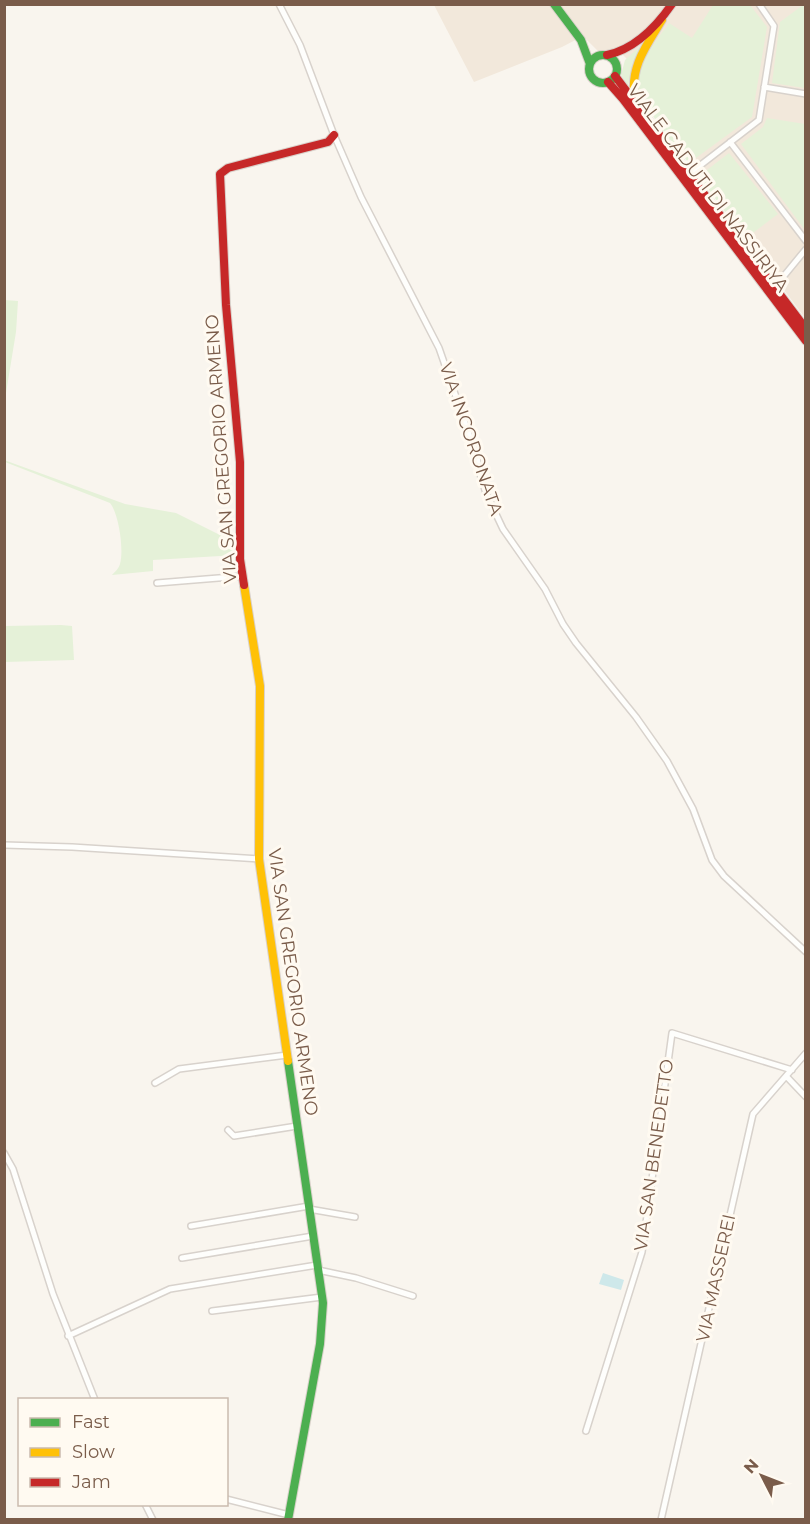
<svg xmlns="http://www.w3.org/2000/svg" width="810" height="1524" viewBox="0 0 810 1524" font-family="Montserrat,sans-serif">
<rect width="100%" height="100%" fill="#f9f5ee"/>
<!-- residential -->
<path fill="#f2e8db" d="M434 5H805V318L640 97 637 69 619 51H598L583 36 562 47 474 82Z"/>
<!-- green -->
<path fill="#e5f1d8" d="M713 5H750L767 27 752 117 689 163C675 144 633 99 638 75 642 56 658 39 669 23L692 38Z
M803 5H806L805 88 772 83 780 22Z
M646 41 633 63 628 87 621 75 625 60Z
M767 118 805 124V230L741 144 763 127Z
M729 153 778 214 745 239 699 176Z
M5 300 18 301 16 332 5 399Z
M4 460 125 504 176 513 236 543 237 555 153 560V571L112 575C115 572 119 568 120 564 124 550 119 514 110 503L5 462Z
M61 625 72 626 74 660 5 662V626Z"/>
<!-- water -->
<path fill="#cee8ea" d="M603 1273 624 1280 621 1290 599 1284Z"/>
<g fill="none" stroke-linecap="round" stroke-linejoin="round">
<!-- street casing -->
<g stroke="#d8d2cc" stroke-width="8">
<path id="street" d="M279 4 300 45 334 135 361 197 439 348 477 457 480 474 486 493 503 529 545 589 563 624 576 643 636 717 667 761 693 809 712 860 724 876 806 952
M764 87 806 94
M730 142 806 241
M689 174 759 120 774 26 759 4
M774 288 806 249
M157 583 243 576
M4 845 72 847 259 859
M786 1076 806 1097
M155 1083 179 1069 287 1055
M228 1130 234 1136 297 1126
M4 1153 13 1169 53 1294 95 1400
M309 1209 355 1217
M191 1226 309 1206
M182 1258 313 1236
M318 1270 356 1278 413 1296
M212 1311 322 1297
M68 1336 170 1289 317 1265
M586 1431 642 1252 672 1033 792 1070
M226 1499 289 1515
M145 1504 153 1520
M661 1520 753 1114 806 1053"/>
</g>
<!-- fast casing -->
<g stroke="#d9d1ca" stroke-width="10">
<path id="fast" d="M554 4 581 40 590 64
M589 69a14 14 0 1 1 28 0a14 14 0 1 1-28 0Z
M288 1520 320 1344 323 1303 288 1061"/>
</g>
<!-- slow casing -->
<g stroke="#d9d1ca" stroke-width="10">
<path id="slow" d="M635 100C629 68 646 46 662 20
M244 585 260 686 259 859 288 1061"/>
</g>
<!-- jam casing -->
<g stroke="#d9d1ca" stroke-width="10">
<path id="jam" d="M607 55C635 49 656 27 672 4
M615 76 806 329
M608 82 623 99 806 341
M244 585 240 559V462L226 305 220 174 228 168 328 142 334 135"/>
</g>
<!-- street -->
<use href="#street" stroke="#fefefc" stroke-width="5"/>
<!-- fast -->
<use href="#fast" stroke="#4caf50" stroke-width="8"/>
<!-- slow -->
<use href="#slow" stroke="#ffc107" stroke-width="8"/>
<!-- jam -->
<use href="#jam" stroke="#c62828" stroke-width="8"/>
</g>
<g text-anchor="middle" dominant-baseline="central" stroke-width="6" stroke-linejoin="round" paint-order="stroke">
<!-- street labels -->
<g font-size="18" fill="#7a5c4a" stroke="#fffaf1">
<text transform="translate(708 188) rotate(53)">VIALE CADUTI DI NASSIRIYA</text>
<text transform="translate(471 439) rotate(71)">VIA INCORONATA</text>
<text transform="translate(221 449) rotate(-94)">VIA SAN GREGORIO ARMENO</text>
<text transform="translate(293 982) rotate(82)">VIA SAN GREGORIO ARMENO</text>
<text transform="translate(654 1155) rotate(-82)">VIA SAN BENEDETTO</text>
<text transform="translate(716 1278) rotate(-78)">VIA MASSEREI</text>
</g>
</g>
<!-- border -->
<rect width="810" height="1524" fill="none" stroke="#7a5c4a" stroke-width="12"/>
<!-- legend -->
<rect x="18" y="1398" width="210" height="108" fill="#fffaf1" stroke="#cabbae" stroke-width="1.5"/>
<rect x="30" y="1418" width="30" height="9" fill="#4caf50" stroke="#cabbae" stroke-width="1.5"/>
<text x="72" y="1428" font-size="18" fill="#7a5c4a">Fast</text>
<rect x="30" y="1448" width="30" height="9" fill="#ffc107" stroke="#cabbae" stroke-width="1.5"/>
<text x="72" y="1458" font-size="18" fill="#7a5c4a">Slow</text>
<rect x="30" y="1478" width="30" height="9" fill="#c62828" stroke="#cabbae" stroke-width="1.5"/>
<text x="72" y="1488" font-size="18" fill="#7a5c4a">Jam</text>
<!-- north arrow -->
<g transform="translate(762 1476) rotate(312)" stroke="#fffaf1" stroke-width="4.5" paint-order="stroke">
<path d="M0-4.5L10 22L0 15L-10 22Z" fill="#7a5c4a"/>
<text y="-9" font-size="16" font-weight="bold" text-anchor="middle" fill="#7a5c4a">N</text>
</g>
</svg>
